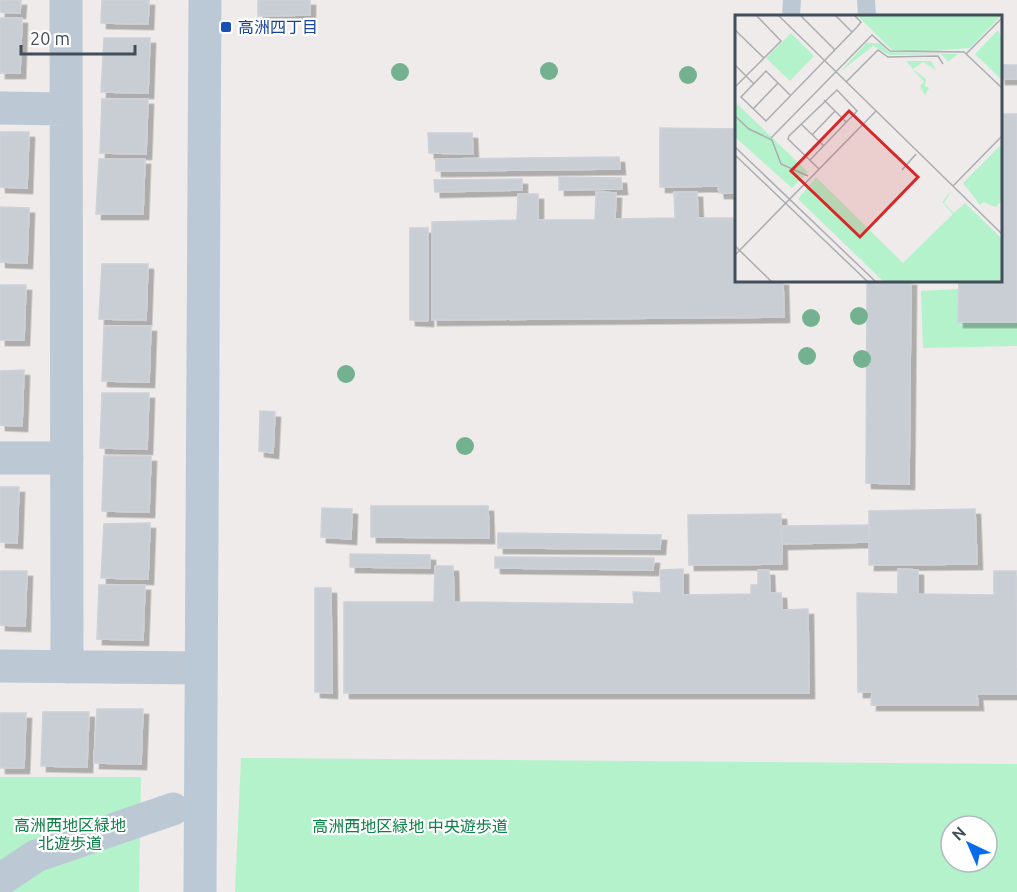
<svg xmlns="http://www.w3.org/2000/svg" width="1017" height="892" viewBox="0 0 1017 892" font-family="Ubuntu,'Noto Sans JP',sans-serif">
<defs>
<filter id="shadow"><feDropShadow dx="5.5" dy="5.5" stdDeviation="0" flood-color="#0004"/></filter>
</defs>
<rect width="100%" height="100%" fill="#efebeb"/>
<!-- green -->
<path fill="#b3f2cb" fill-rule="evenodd" d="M959 289 958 322H1017V346L923 348 921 291Z
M241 758 1017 764V892H235ZM951 826H987V862H951Z
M0 777H141L139 892H0Z"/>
<!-- building -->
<path fill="#c9cdd4" stroke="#ced1d8" stroke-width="1.5" filter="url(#shadow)" d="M0 0H21L20 13 0 12Z
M102 0H149L148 24 101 23Z
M258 0H310V15L258 16Z
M0 18H22L20 73H0Z
M104 38H150L148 93 101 92Z
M1000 65H1017V79H1000Z
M102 99H148L146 154 100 153Z
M1000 114H1017V322H958L959 280H1000Z
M660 128 736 129V193H719L718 186 660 187Z
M0 132H29L27 188 0 187Z
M428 133H472L473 154 429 153Z
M619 157 620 169 436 171V159Z
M99 159H145L143 214H96Z
M559 177 621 178 622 189 559 190Z
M522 179V190L435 192 434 180Z
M596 192 616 193 615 219 675 218 674 192H697L698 218H736V280H783L784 317 432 320V222L517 220 518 194H538V220H595Z
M0 207 29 208 27 263 0 262Z
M410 228H428V321L410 320Z
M102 264H148L146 320 99 319Z
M867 280H911L909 484 866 483Z
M0 285H26L24 340H0Z
M104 326H151L149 382 102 381Z
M24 370 22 426 0 425V371Z
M102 393H149L147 449 100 448Z
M260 411 275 412 273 453 259 451Z
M104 456H151L149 512 102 511Z
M0 487H19L17 543 0 542Z
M371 506H488L489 538 371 537Z
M322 508 352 509 351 539 321 537Z
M975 509 977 564 869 565V511Z
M781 514 782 564 689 565 688 515Z
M150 523 148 579 101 578 104 524Z
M869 525V542L782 544 781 526Z
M498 533 661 535 660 549 498 548Z
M350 554 430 555V568L350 567Z
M495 557 654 558 653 570 495 568Z
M435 566H453L454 602 634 604 633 592 661 593 660 570 683 569V595L751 594V585H758V570H769L770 593H781L782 610 808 609 809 693H344V602H434Z
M898 569 918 570V594L994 595V571H1016L1017 694H977L978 705H871L872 692H858L857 593 898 594Z
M0 571H27L25 626 0 625Z
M99 585H145L143 640 97 639Z
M315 588H331L332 693 315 692Z
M97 709H143L141 764 94 763Z
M43 712H89L87 767 41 766Z
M0 713H26L24 768H0Z"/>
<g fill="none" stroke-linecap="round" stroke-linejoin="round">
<!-- lane -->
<path stroke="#bcc8d3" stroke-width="18" d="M866 0 867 16
M791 16 792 0"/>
<!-- street -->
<path stroke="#bcc8d3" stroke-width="33" d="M66 0 67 667
M0 108 66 109
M0 458H67
M0 666 201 668
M0 880 36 856 173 809"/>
<!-- secondary -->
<path stroke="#bbc9d7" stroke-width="33" d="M200 892 205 0"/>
</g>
<!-- trees -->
<g fill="#73b191">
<circle cx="549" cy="71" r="9"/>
<circle cx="400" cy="72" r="9"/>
<circle cx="688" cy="75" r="9"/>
<circle cx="859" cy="316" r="9"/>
<circle cx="811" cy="318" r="9"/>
<circle cx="807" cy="356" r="9"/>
<circle cx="862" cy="359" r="9"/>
<circle cx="346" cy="374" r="9"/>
<circle cx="465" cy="446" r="9"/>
</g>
<!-- markers -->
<rect fill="#1a4fb4" stroke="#fff" stroke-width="2" x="220" y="21" width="12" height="12" rx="3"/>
<g text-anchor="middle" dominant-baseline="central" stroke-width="4.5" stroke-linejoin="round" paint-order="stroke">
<!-- transit labels -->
<g font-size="16" fill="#164399" stroke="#fff" text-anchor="start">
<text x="238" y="27">高洲四丁目</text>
</g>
<!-- park labels -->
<g font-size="16" fill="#0d8147" stroke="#fff">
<text x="70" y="825">高洲西地区緑地<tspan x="70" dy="18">北遊歩道</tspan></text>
<text x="410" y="826">高洲西地区緑地 中央遊歩道</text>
</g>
</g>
<!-- overview -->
<g transform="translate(735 15)">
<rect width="267" height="267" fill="#efebeb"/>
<path d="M122 0H267L235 33 182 37 157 35ZM263 15 267 25V65L240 39ZM56 18 79 41 55 66 31 43ZM131 28H145L154 37 223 39 213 47 206 39 154 40 138 31 105 57ZM171 46H196L201 55 188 47 178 54 191 64 190 71 194 73 190 80 185 71 189 67ZM0 87 73 157 57 173 0 122ZM267 129V185L261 192 248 187 245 190 228 168ZM81 162 168 248 218 199 207 187 217 175 209 188 219 198 230 188 267 224V267H149L63 184Z" fill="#b3f2cb"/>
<path fill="none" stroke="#aaadb1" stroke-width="1.5" d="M43 0 267 219M65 0 100 35M100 0 117 17M0 15 29 43M231 39 267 3M0 50 19 69M111 67 143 35 153 42 203 41 208 49M0 72 46 26 21 0M55 80 31 56 6 82 31 106 122 12 126 7 119 0M89 85 111 107M18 94 43 68M0 101 14 114 37 125 46 149 73 161M66 109 89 131M77 120 100 96M36 123 137 20 155 36 229 37 267 73M0 132 141 267M0 140 133 267M75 145 122 96 102 75 54 121 53 124 84 154M167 155 181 139M218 171 267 121M0 231 37 267M0 240 141 96"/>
<path fill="#d62828" fill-opacity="0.15" stroke="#d62828" stroke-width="3" d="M114 96 183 162 125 222 56 156Z"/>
<rect width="267" height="267" fill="none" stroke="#424f5a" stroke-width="3"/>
</g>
<!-- north arrow -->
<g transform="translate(969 844) rotate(316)"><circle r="28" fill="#ffffff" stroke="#b3b9bd" stroke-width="1.5"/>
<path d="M0-4.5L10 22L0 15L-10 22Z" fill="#076bec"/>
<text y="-9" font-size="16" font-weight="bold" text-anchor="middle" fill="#424f5a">N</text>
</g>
<!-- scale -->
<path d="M21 45v9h114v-9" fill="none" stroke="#424f5a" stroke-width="3"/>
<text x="30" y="45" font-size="18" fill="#424f5a" stroke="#ffffff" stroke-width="4.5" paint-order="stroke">20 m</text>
</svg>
